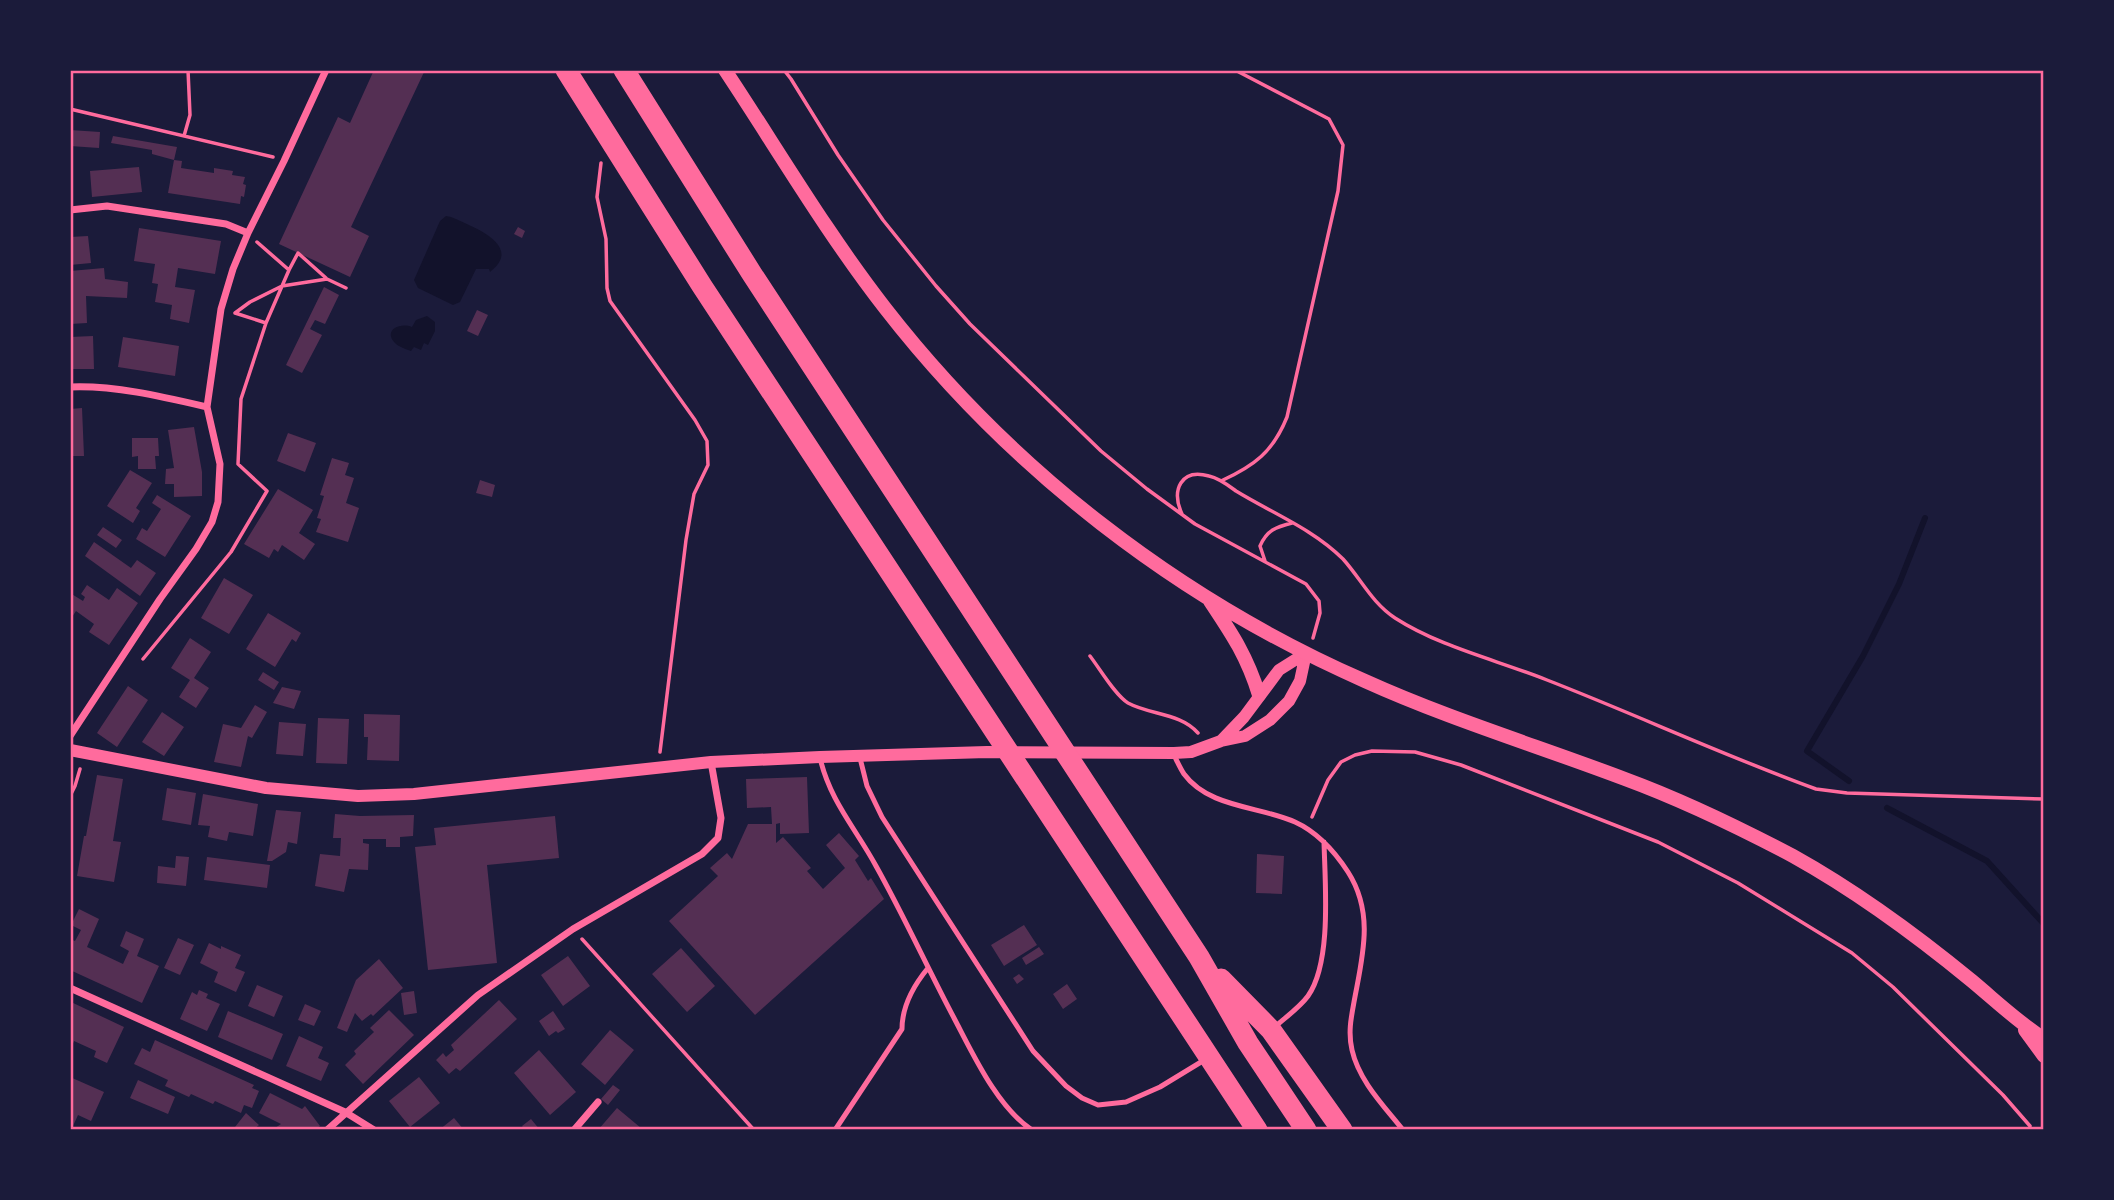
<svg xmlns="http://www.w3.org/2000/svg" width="2114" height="1200" viewBox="0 0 2114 1200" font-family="'Times New Roman',serif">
<rect width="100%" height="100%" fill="#1b1b3a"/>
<!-- water -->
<path fill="#12122b" d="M446 216 451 217C471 226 525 245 490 272L489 269H476L460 302 453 305 418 288 414 280 440 221Z
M427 316 435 322V331L428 345 424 343 421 350 414 347 411 351C406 349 399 347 395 343 383 331 399 322 412 327L416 320Z"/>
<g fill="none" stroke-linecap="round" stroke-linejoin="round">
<!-- stream -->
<path stroke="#12122b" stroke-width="6" d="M1849 781 1807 751 1863 656 1899 584 1925 518
M1887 808 1987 861 2044 924"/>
</g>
<!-- building -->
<path fill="#542f53" d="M374 70H425L351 227 369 236 350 277 279 244 338 117 350 123Z
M70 130 100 132 99 148 70 146Z
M113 136 177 147 174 160 152 154V150L111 143Z
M174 160 182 161 181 168 214 173V168L233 171 232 175 245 177 243 184 246 185 244 197 241 196 240 204 168 193Z
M139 167 142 192 92 197 90 171Z
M518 227 525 231 522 238 514 234Z
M139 228 221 241 215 274 178 268 175 287 195 290 189 323 170 319 172 305 155 302 158 284 152 283 155 264 134 261Z
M88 236 91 263 70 265V237Z
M104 268 105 279 128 282 127 298 86 296 87 323 70 324V271Z
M324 287 339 295 325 324 315 320 310 329 322 335 302 373 286 365Z
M477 310 488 315 478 336 467 331Z
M93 336 94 369H70V337Z
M123 337 179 346 175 376 118 367Z
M82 408 84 456H70V409Z
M194 427 202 472V496L174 497V484H165L166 469 174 468 168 430Z
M288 433 316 443 305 472 277 461Z
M132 438H158L159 456H155L156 469H138V456L132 457Z
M332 458 349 463 345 475 354 478 346 503 359 508 348 542 316 532 321 519 317 518 324 496 320 495Z
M130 470 152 483 136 508 140 511 133 523 107 506Z
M480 480 495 485 492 497 476 493Z
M278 489 313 510 299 533 315 544 304 560 282 545 278 552 274 549 269 558 244 544Z
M157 495 191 516 165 557 136 539 142 528 147 531 161 509 152 503Z
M103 527 122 540 116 548 97 535Z
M94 542 131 568 137 560 156 573 140 596 85 556Z
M224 578 253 595 229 634 201 618Z
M87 585 109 600 117 588 138 603 109 645 89 632 94 624 76 611 70 620V593L83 601 85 597 81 594Z
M268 613 301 633 296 642 292 639 275 667 246 649Z
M190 638 211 652 194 678 209 688 196 708 179 697 190 680 171 668Z
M263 672 279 682 274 690 258 680Z
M128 686 148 700 117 747 97 733Z
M282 687 301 691 294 709 273 703Z
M255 705 267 712 252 738 248 736 241 767 214 762 223 724 241 728Z
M162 712 184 727 164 756 142 742Z
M364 714 400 715 399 761 367 760 368 737H364Z
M318 718 349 719 347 764 316 763Z
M279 722 306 724 303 756 276 754Z
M97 775 123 779 113 841 121 842 114 882 77 876 84 836H86Z
M807 777 809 833 780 834V823L776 824V843L783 837 811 868 807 871 823 889 845 868 826 845 839 833 859 856 855 860 868 881 871 878 884 899 755 1015 669 921 718 876 710 868 727 853 732 859 748 824H772L771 807 747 808 746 779Z
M167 788 196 793 191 825 162 820Z
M203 794 258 804 253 836 229 832 227 841 208 837 210 826 198 825Z
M276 810 301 812 297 844 288 842 286 852 272 861H267Z
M335 814 360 816 414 815 413 836 400 837V847H386V839H363V843L369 844 368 870 349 869 344 892 315 886 320 854 340 856 341 838H333Z
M555 816 559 858 487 865 497 963 428 970 415 847 436 845 434 828Z
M1257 854 1284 856 1282 894 1256 893Z
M176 856 189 857 186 886 157 883 158 866 175 868Z
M207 857 270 865 267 888 204 880Z
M79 909 99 919 87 947 123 964 129 951 120 946 126 931 144 939 137 956 159 966 142 1003 70 970V939L75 941 81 930 71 925Z
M1024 925 1037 945 1004 966 991 945Z
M178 938 194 945 180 975 164 968Z
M209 943 221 949V946L241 955 235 968 245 972 236 992 214 982 218 972 200 963Z
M1039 947 1044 954 1026 965 1022 958Z
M681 948 715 986 687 1012 652 974Z
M568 956 590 986 563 1006 541 975Z
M379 959 403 988 373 1016 371 1014 362 1021 355 1013 347 1032 337 1028 356 980Z
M1019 974 1024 979 1017 984 1013 978Z
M1067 984 1077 999 1063 1009 1053 994Z
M257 985 283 996 274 1017 248 1006Z
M199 990 208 994 206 998 220 1004 207 1031 180 1019 192 992 197 995Z
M414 991 417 1013 404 1015 401 993Z
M499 1000 517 1019 460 1071 456 1068 449 1074 436 1060 443 1053 446 1057 454 1050 451 1045Z
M71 1002 124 1027 107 1063 94 1057 96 1051 74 1041 70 1051Z
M305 1004 321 1011 314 1026 298 1020Z
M389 1010 414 1035 363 1084 345 1065 356 1054 354 1051 374 1032 370 1028Z
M228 1011 283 1034 272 1060 218 1037Z
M553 1011 565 1029 558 1033 556 1031 549 1036 539 1021Z
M610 1030 634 1050 605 1085 581 1064Z
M299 1036 323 1047 318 1058 329 1063 321 1081 286 1066Z
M155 1040 254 1085 252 1088 259 1091 252 1108 244 1105 241 1113 215 1101 213 1104 191 1094 189 1097 165 1086 168 1080 134 1064 142 1048 150 1052Z
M539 1050 576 1092 550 1115 514 1073Z
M70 1077 104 1092 91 1121 78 1115 73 1126 70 1124Z
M419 1077 440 1103 410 1127 389 1101Z
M138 1080 175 1097 168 1114 130 1098Z
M613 1085 620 1090 608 1105 601 1099Z
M270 1093 302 1109 305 1106 320 1126 315 1130H272L281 1124 259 1113Z
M617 1108 641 1128 639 1130H598Z
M246 1113 259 1125 253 1130H238L235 1127Z
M454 1118 464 1130H439Z
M531 1119 540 1130H525L522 1126Z"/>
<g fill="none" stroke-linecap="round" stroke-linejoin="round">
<!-- path -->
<path stroke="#ff6b9d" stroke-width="3.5" d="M784 70 791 79 838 155 883 220 936 286 970 324 1101 451 1147 489 1195 524 1306 584 1319 601 1320 613 1313 638
M70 109 273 157
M184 136 190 115 188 70
M601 163 597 197 606 239 607 288 610 301 695 420 707 441 708 465 694 494 686 540 660 752
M289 270 298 253 326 278
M235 313 250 302 282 286 327 279 346 288
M235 313 266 323
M1221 481C1254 466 1273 452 1287 417L1338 191 1343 145 1329 119 1235 70
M1182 514C1171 490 1181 468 1209 476 1219 478 1228 485 1236 491 1272 513 1313 529 1343 559 1361 579 1372 603 1395 618 1440 647 1497 660 1547 680 1637 715 1725 756 1816 789L1847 793 2044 799
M1265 561 1260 546C1267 530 1276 527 1292 523
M1090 656C1100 669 1115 695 1128 703 1150 715 1181 713 1198 733
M143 659 231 552 267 491 238 464 241 399 266 323 289 270 257 242
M70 796 75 786 80 769
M1312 817 1328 780 1341 762 1355 755 1372 751 1415 752 1461 765 1658 842 1738 883 1852 953 1893 987 2003 1095 2030 1126
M582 939 754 1130"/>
<!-- service -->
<path stroke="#ff6b9d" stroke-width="5" d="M1174 755C1177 761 1180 768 1184 774 1209 808 1259 806 1295 822 1317 832 1335 852 1348 872 1375 914 1362 958 1354 1002 1351 1018 1348 1033 1352 1050 1359 1081 1384 1106 1403 1130
M820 758C830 801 856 829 876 866 904 916 927 967 954 1018 973 1054 997 1107 1032 1130
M860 758 867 786 882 817 1033 1051 1066 1086 1082 1098 1098 1105 1126 1102 1160 1087 1206 1059
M1276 1026C1286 1017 1300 1007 1308 996 1332 962 1325 884 1324 842
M835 1130 902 1029C902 1007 914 985 928 968"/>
<!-- minor -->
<path stroke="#ff6b9d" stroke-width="7" d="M70 210 107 206 226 224 248 233
M70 387C114 385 164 397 207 407
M70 736 160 599 196 549 212 522 218 502 220 464 207 407 221 309 233 269 248 233 284 161 326 70
M70 988 345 1112 374 1130
M327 1130 478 995 573 929 702 854 718 838 721 818 711 762
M574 1130 598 1102"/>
<!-- tertiary -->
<path stroke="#ff6b9d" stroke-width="12" d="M1221 741 1244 717 1279 670 1306 653
M70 750 266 788 358 796 414 794 711 762 820 757 987 752 1174 753 1191 752 1221 741 1245 736 1270 720 1289 701 1300 681 1306 653"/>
<!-- secondary -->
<path stroke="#ff6b9d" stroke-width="14" d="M725 70C778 150 826 232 885 308 1010 469 1178 599 1365 681 1449 719 1538 746 1625 779 1682 800 1738 827 1793 856 1856 891 1916 935 1972 981 1996 1001 2018 1022 2044 1039
M1210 601C1232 634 1247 656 1259 695
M2025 1030 2044 1056"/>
<!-- motorway -->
<path stroke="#ff6b9d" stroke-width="21" d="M566 70 702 286 1257 1130
M624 70 752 274 1199 957 1248 1043 1306 1130
M1221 979 1271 1030 1342 1130"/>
</g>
<!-- border -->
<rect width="2114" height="1200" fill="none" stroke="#1b1b3a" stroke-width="144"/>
<rect x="72" y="72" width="1970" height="1056" fill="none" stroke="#ff6b9d" stroke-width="2.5"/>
</svg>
